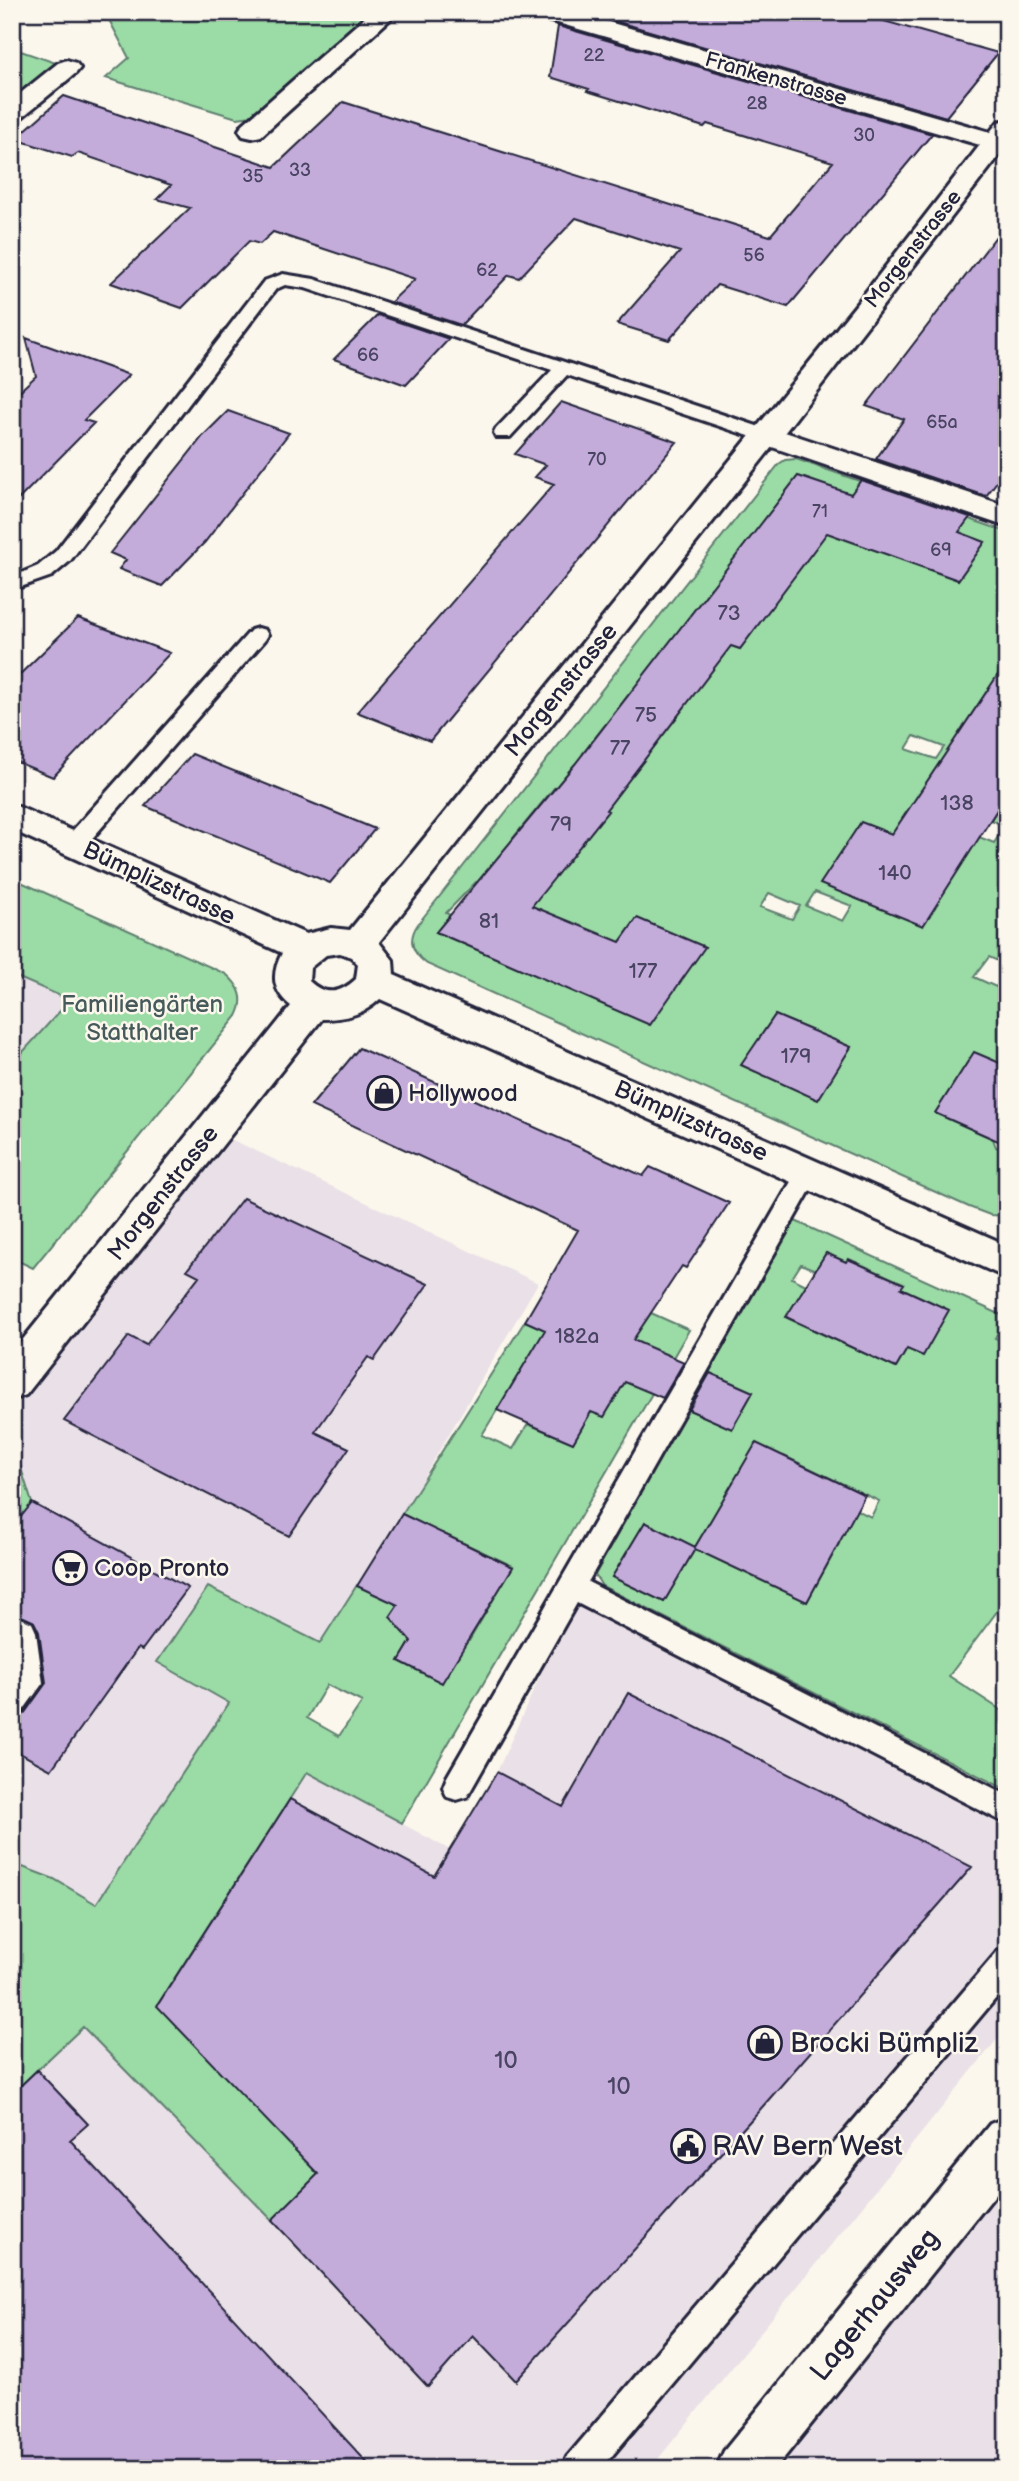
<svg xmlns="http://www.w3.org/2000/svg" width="1019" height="2481" viewBox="0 0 1019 2481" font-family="'Balsamiq Sans',sans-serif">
<rect width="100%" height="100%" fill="#fbf7ec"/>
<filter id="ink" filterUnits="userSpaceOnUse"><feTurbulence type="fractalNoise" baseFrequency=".0143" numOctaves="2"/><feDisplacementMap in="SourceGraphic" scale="14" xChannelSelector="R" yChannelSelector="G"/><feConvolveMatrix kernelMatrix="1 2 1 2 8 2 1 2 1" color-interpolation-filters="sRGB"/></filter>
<g filter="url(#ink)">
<!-- built -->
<path fill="#eae0e7" d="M12 975 70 1000 12 1064Z
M222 1135 538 1283 402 1514 256 1743 450 1850 497 1772 581 1584 1007 1797V2027L650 2469H12V1401Z
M1007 2157V2469H749Z"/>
<!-- green -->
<path fill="#9bdba5" stroke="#5e7e70" stroke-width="2" fill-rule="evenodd" d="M105 12H369L253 116 237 118 106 78 129 58Z
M12 48 56 63 12 100Z
M796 459 1007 532V698L987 691 963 727 1007 744V965L989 957 974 977 996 987 1007 972V1066L1001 1063 996 1072 969 1060 935 1113 993 1139 996 1147 1007 1152V1216L990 1215 969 1207 427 964C412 953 407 940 418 924L779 464 785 460ZM798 476 874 503 826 532 765 519ZM924 520 985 542 958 580 896 558ZM711 588 769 610 740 649 681 628ZM633 689 684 708 634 773 583 753ZM914 736 944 747 936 759 906 749ZM935 770 1005 797 991 820 1005 826 994 843 909 809ZM554 788 608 811 568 861 513 838ZM878 855 950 883 923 925 850 896ZM476 882 529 905 545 935 519 968 436 932 450 915 446 913ZM815 892 852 906 843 921 806 906ZM769 893 800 906 792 919 760 907ZM637 918 704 947 650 1024 582 995ZM775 1015 851 1047 818 1099 742 1065Z
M12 878 226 974C240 986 246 999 237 1016L33 1268 12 1258V1064L70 1000 12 975Z
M793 1220 1006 1317 995 1338 1007 1343V1598L949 1676 1007 1714V1790L602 1586 595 1575 687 1409 732 1429 753 1392 708 1372ZM826 1253 846 1262 849 1259 903 1283 901 1288 934 1303 896 1368 787 1318 806 1285 792 1278 801 1264 816 1270ZM784 1456 879 1501 871 1517 776 1471ZM728 1492 839 1544 807 1602 695 1549 664 1602 612 1577 645 1522 695 1547Z
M651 1313 689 1330 402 1823 307 1772 158 2004 318 2174 272 2220 83 2027 20 2086 12 2081V1863L54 1879 96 1904 229 1703 157 1662 208 1587 320 1643 357 1585 370 1592 414 1520 402 1514 525 1321 618 1360ZM542 1336 616 1397 604 1416 591 1412 573 1443 528 1424 513 1449 482 1435ZM442 1533 513 1566 469 1641H466L442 1682 399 1661 424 1619 397 1607ZM327 1685 362 1702 339 1736 307 1718Z
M14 1446 32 1503 12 1529V1448Z"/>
<!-- building -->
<path fill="#c4acda" stroke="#22223b" stroke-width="2" d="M584 12H852L998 53 946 117Z
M558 26 932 134 788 307 717 285 669 340 617 324 680 252 576 218 519 278 509 275 461 325 391 302 415 279 273 232 260 244 249 241 182 308 111 283 190 208 157 199 171 185 78 153 72 157 15 139 64 96 274 167 343 102 770 236 833 162 707 124 704 127 587 91 589 89 550 77Z
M1007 222V468L986 496 876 459 904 419 866 406Z
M378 315 449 339 406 385 334 359Z
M26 338 129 375 84 420 94 423 12 506V398L36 376Z
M561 402 677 442 430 741 357 712 554 484 535 477 546 465 515 454Z
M228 411 289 433 205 542 162 586 119 569 126 560 110 553 203 436Z
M798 476 851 494 861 480 970 517 959 532 985 542 958 580 827 533 740 649 731 646 606 810 608 811 532 906 620 942 637 918 705 947 650 1025 436 932 575 764Z
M78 618 170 653 53 777 12 760V682Z
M1007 661V794L923 926 820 884 861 822 892 834Z
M192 754 278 789 375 829 330 883 145 806Z
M775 1015 851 1047 818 1100 741 1065Z
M359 1048 643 1176 650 1167 729 1203 686 1268 682 1266 633 1340 684 1362 663 1398 625 1382 604 1417 591 1412 573 1443 497 1410 545 1330 525 1321 578 1230 311 1106Z
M974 1052 1007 1066V1145L935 1113Z
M243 1198 428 1284 374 1360 368 1357 315 1432 349 1448 289 1536 64 1421 129 1336 146 1345 199 1276 187 1270Z
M826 1253 846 1262 848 1259 904 1284 901 1288 949 1310 923 1356 907 1349 896 1368 786 1317Z
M710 1373 753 1392 732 1429 689 1410Z
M756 1443 865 1495 807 1602 695 1549 664 1602 612 1577 645 1522 695 1547Z
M32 1503 188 1588 142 1650 138 1648 51 1770 12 1749V1718L24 1714 46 1683 39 1632 34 1622 12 1612V1528Z
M402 1514 513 1567 442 1683 399 1661 411 1641 390 1617 398 1605 357 1586Z
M628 1693 972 1867 757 2113 516 2381 473 2336 428 2387 272 2220 318 2174 157 2006 290 1799 434 1876 497 1772 563 1807Z
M37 2070 88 2124 70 2140 373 2469H12V2094Z"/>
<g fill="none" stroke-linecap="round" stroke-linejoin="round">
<!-- lane casing -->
<g stroke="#22223b" stroke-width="6">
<path id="lane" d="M283 274 314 279 772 431 774 435 765 441 758 439 567 375 510 437H496L494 433 496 429 552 370 305 288 285 285 276 289 70 561 52 576 12 590V577L38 566 56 551 264 281Z
M258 628 265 630 268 635 265 640 82 850 74 852 66 850 63 844 66 838 251 630Z
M808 1163 816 1166 820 1173 816 1180 588 1582 1007 1795V1824L577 1603 467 1797 457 1800 447 1797 443 1787 447 1777 800 1166Z
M12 1614 32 1623 36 1632 43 1683 22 1712 12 1716V1682L15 1679Z
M1007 1947V1985L601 2469H562L567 2457 997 1952Z"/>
</g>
<!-- street casing -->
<g stroke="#22223b" stroke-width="6">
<path id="street" d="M371 12H398L261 136 252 138 243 136 239 130 243 124Z
M534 12H574L990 132 998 122 1007 120V153L1002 152 785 432 1007 506V527L772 447 379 942 393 960 394 975 1007 1245V1278L380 999C363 1015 344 1019 322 1019L26 1395 12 1400V1353L291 1006C272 991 271 974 282 953L12 830V804L306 934 331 928 350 930 855 306 980 145 537 17ZM340 953 351 957 358 964 356 979C341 993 326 997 309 981L310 968 326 955Z
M67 60 76 63 80 68 76 73 21 118 12 121V100L58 63Z
M1007 2117V2180L775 2469H716L724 2451 990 2124Z"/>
</g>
<!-- lane -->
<use href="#lane" fill="#fbf7ec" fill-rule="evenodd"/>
<!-- street -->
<use href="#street" fill="#fbf7ec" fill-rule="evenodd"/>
</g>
</g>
<!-- icons -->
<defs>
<g id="shop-ring" transform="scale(1.75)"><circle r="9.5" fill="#fbf7ec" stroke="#22223b" stroke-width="1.5"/><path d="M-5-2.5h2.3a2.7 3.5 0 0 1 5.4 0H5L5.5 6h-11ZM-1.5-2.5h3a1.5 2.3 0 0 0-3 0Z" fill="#22223b"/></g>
<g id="supermarket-ring" transform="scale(1.75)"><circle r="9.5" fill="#fbf7ec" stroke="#22223b" stroke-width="1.5"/><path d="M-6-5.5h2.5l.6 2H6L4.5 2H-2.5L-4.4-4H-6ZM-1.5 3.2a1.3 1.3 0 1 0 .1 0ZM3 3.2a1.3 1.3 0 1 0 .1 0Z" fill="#22223b"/></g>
<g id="civic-ring" transform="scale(1.75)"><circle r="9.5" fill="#fbf7ec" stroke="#22223b" stroke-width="1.5"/><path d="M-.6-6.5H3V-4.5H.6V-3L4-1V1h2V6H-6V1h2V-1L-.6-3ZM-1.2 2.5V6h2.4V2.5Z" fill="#22223b"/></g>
</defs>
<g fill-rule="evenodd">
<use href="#shop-ring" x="384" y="1093"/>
<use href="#supermarket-ring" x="70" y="1568"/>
<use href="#shop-ring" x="765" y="2043"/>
<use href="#civic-ring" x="688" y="2146"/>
</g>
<g text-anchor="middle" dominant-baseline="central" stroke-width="5" stroke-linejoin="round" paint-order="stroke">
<!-- far-number labels -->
<g font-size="18" fill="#4a4463">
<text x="594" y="55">22</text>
<text x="757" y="103">28</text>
<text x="864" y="135">30</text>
<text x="300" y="170">33</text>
<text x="253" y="176">35</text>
<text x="754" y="255">56</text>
<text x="487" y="270">62</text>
<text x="368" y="355">66</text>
<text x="942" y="422">65a</text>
<text x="597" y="459">70</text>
<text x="820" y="511">71</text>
<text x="941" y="550">69</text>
</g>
<!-- far-street labels -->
<g font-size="21" fill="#22223b" stroke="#fbf7ec">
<text transform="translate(776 79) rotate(16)">Frankenstrasse</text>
<text transform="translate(913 249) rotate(-52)">Morgenstrasse</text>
</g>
<!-- number labels -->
<g font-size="21" fill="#4a4463">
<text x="729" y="613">73</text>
<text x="646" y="715">75</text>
<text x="620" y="748">77</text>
<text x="957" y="803">138</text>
<text x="561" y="824">79</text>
<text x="895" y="873">140</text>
<text x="489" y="921">81</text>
<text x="643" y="971">177</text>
<text x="796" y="1056">179</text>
<text x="577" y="1336">182a</text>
</g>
<!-- street labels -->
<g font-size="24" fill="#22223b" stroke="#fbf7ec">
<text transform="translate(561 690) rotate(-51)">Morgenstrasse</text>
<text transform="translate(159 883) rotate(25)">Bümplizstrasse</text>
<text transform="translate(691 1121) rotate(24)">Bümplizstrasse</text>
<text transform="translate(163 1193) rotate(-52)">Morgenstrasse</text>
</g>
<!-- park labels -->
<g font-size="24" fill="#465a5b" stroke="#fbf7ec">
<text x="142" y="1004">Familiengärten<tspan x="142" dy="28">Statthalter</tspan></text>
</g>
<!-- poi labels -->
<g font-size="24" fill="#22223b" stroke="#fbf7ec" text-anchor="start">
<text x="408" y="1093">Hollywood</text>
<text x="94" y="1568">Coop Pronto</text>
</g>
<!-- near-number labels -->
<g font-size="24" fill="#4a4463">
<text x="506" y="2060">10</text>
<text x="619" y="2086">10</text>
</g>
<!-- near-poi labels -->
<g font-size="28" fill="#22223b" stroke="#fbf7ec" text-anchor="start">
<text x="790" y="2043">Brocki Bümpliz</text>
<text x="712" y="2146">RAV Bern West</text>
</g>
<!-- near-street labels -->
<g font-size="28" fill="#22223b" stroke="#fbf7ec">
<text transform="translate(875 2305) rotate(-51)">Lagerhausweg</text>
</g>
</g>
<!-- margin -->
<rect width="1019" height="2481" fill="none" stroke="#fbf7ec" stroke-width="42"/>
<rect x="21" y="21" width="977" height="2439" fill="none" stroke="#22223b" stroke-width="2.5" filter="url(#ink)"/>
</svg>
